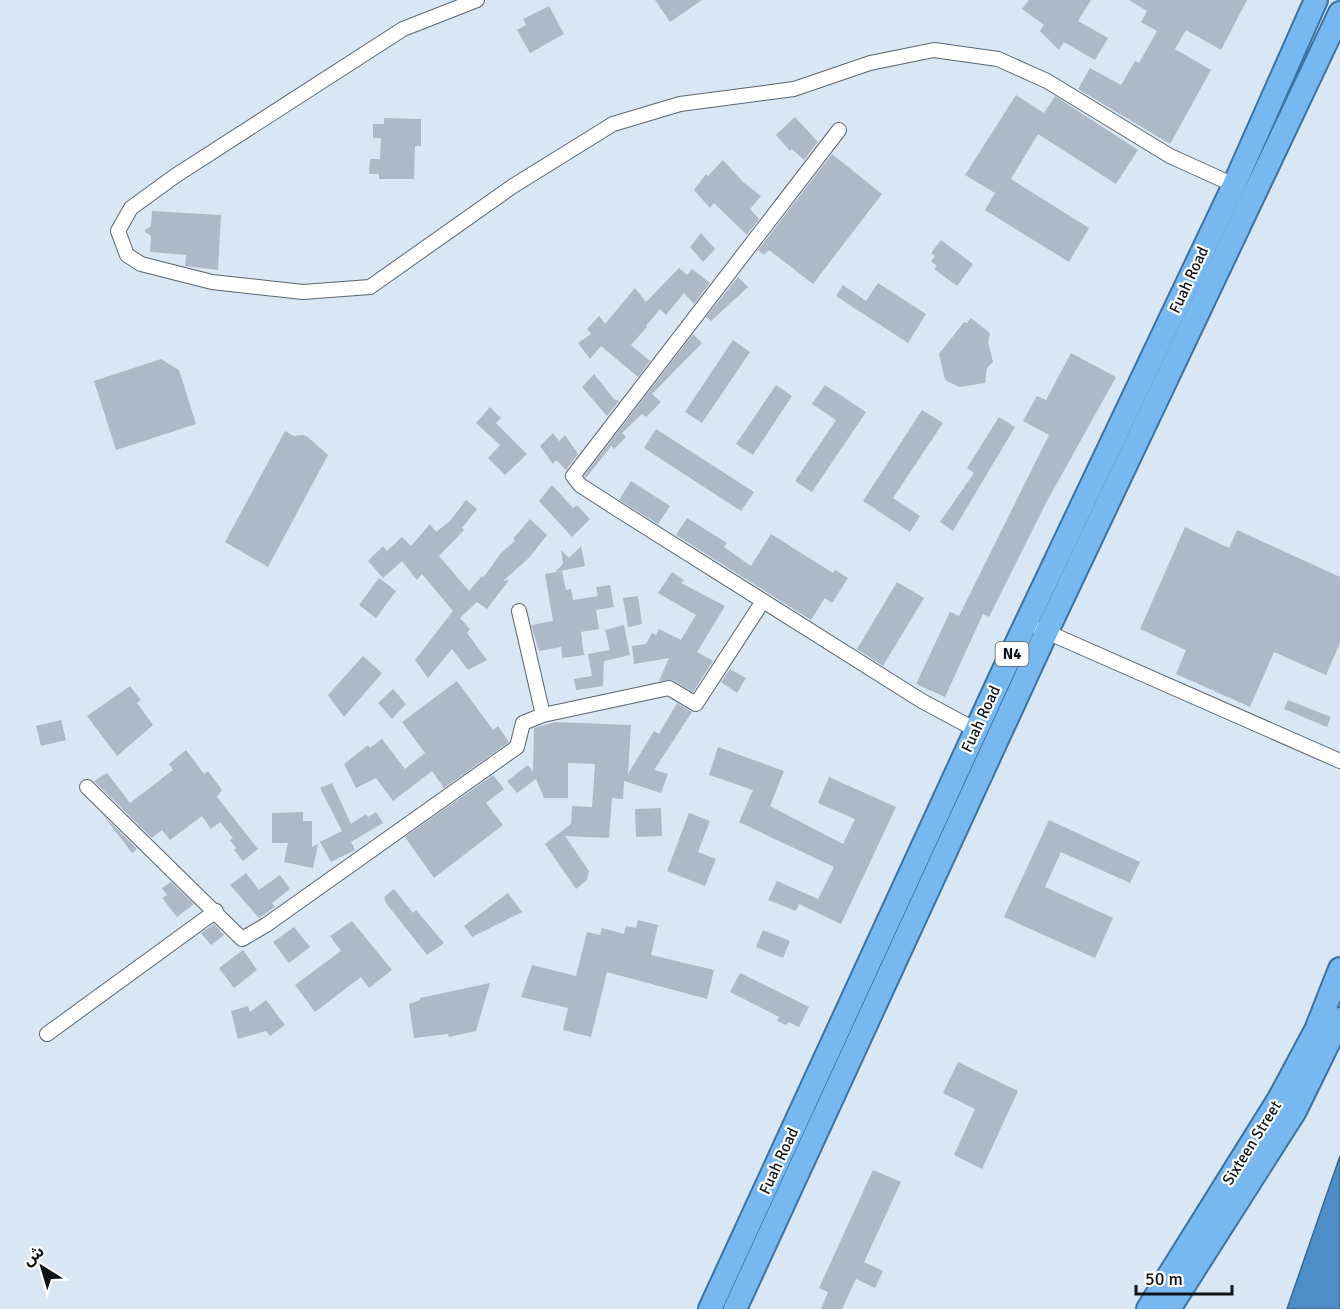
<svg xmlns="http://www.w3.org/2000/svg" width="1340" height="1309" viewBox="0 0 1340 1309" font-family="Signika,'Noto Sans Arabic',sans-serif">
<rect width="100%" height="100%" fill="#d9e7f4"/>
<!-- water -->
<path fill="#4d8ec8" stroke="#3a6993" stroke-width="1.5" d="M1340 1156V1309H1287Z"/>
<!-- building -->
<path fill="#adb9c6" d="M655 0H702L670 22Z
M1029 0H1091L1078 21 1108 38 1095 60 1064 42 1059 50 1040 31 1044 25 1022 9Z
M1129 0H1247L1221 50 1186 30 1175 49 1211 70 1170 144 1078 89 1090 68 1121 85 1135 61 1139 63 1157 31 1141 22 1147 11Z
M549 6 564 34 530 53 517 30 526 25 523 19Z
M1016 95 1044 113 1055 96 1138 150 1116 184 1038 134 1011 179 1089 228 1069 262 985 210 995 193 965 175Z
M795 117 818 142 804 160 792 149 790 151 776 135Z
M384 118 421 119V146H415L414 179H379V174H369L370 159H380L381 138H373V124H384Z
M832 154 882 194 813 284 769 250 764 255 758 250Z
M723 160 743 182 761 196 750 209 759 219 747 235 714 203 710 208 694 190 706 174 708 176Z
M152 211 221 215 218 270 185 266 186 255 150 252 151 236 144 231 151 226Z
M701 233 715 249 703 262 690 247Z
M941 240 973 264 957 286 934 269 937 266 931 261 935 256 931 253Z
M679 268 687 275 692 269 710 283 694 304 684 293 666 315 660 309 646 326 647 327 631 345 650 361 638 377 601 346 590 359 578 343 591 334 587 329 599 316 605 324 635 288 646 302Z
M738 277 748 287 711 321 706 317Z
M878 283 926 314 908 343 836 296 843 285 866 301Z
M971 318 990 333 988 342 993 362 987 368 985 383 959 387 945 380 939 354 964 322 967 323Z
M693 334 702 343 652 394 661 402 646 417 642 414 622 433 626 437 614 449 611 446 586 478 584 476Z
M733 340 750 352 702 423 685 412Z
M1071 353 1116 377 1046 503 989 617 983 614 945 697 916 684 950 612 959 616 1049 435 1023 421 1037 396 1046 400Z
M161 359 179 370 196 424 116 450 94 381Z
M594 374 614 399 619 401 607 416 582 387Z
M776 385 792 396 753 455 736 444Z
M825 385 866 412 812 492 795 481 836 420 812 404Z
M490 407 501 418 496 423 527 454 505 475 488 458 500 445 476 423Z
M922 410 943 423 893 498 920 516 910 532 863 501Z
M999 417 1015 427 953 531 940 522 974 473 967 468Z
M656 429 754 492 741 511 644 448Z
M285 431 294 436 303 435 308 437 328 455 268 567 225 542Z
M553 433 559 441 565 435 578 454 566 470 556 460 553 464 540 446Z
M631 481 670 506 658 524 619 500Z
M552 485 573 508 577 505 590 519 572 537 539 501Z
M466 500 477 509 462 528 464 530 439 556 469 591 482 576 483 578 501 553 515 541 513 539 530 519 547 535 529 558 503 581 509 580 487 609 477 602 460 618 470 629 467 633 487 660 468 670 452 649 428 678 415 660 453 611 422 574 417 580 402 561 383 578 368 561 383 546 387 551 402 537 411 546 430 524 436 532 450 521Z
M687 518 727 543 724 547 751 566 771 534 833 573 835 570 848 578 832 603 825 598 811 620 676 535Z
M1185 527 1229 548 1237 530 1340 577V643L1326 675 1274 652 1250 707 1176 674 1186 650 1140 629Z
M581 546 585 566 555 572 563 564 561 550 569 558Z
M562 571 566 590 571 589 573 600 598 596 596 587 610 585 614 607 596 610 599 629 581 632 584 655 562 658 561 647 539 651 531 625 553 621 545 574Z
M672 572 684 580 681 583 725 606 697 652 713 661 693 692 673 680 659 681 669 658 634 664 632 646 646 644 652 633 656 635 659 629 681 640 696 615 658 593Z
M379 578 396 591 376 618 359 605Z
M897 582 924 598 883 666 857 649Z
M638 596 642 624 628 627 623 598Z
M624 625 630 655 604 661 603 686 576 690 574 679 592 676 588 654 610 650 605 630Z
M363 656 382 673 344 717 328 695Z
M730 669 746 678 737 693 721 682Z
M457 681 493 730 498 726 509 742 444 788 432 771 393 801 376 778 356 788 344 764 368 745 370 748 382 739 405 769 425 753 402 722Z
M130 686 141 700 137 703 153 725 117 756 87 716Z
M393 689 406 704 392 719 378 703Z
M1288 700 1331 717 1327 727 1284 709Z
M677 703 692 712 654 770 668 774 661 793 624 781 623 799 612 798 609 838 565 836 589 871 587 880 576 889 545 844 571 824 572 806 592 807 595 764 568 763V798H544L536 779 517 793 507 781 528 765 533 772 534 728 555 722 631 725 628 774 654 731 659 734Z
M61 720 66 740 41 746 36 726Z
M718 747 784 771 770 806 843 844 855 819 818 803 829 777 896 807 841 924 799 904 796 911 768 900 777 881 818 899 834 867 739 822 753 790 709 775Z
M186 750 204 774 208 771 222 790 217 797 258 849 243 861 234 850 236 848 230 840 233 838 220 822 211 829 202 816 170 840 162 830 152 838 94 781 107 773 130 803 173 770 169 764Z
M493 775 504 789 486 803 503 825 434 878 405 837Z
M332 783 351 824 366 814 368 817 376 812 383 823 351 842 355 850 331 862 320 842 342 831 320 788Z
M661 808 662 836 636 837 635 809Z
M303 812V821H312V847L318 844 313 868 284 862 288 843H272V813Z
M689 813 710 821 698 852 716 859 705 886 667 871Z
M103 815 137 849 132 853Z
M1049 820 1140 862 1130 883 1061 852 1045 887 1113 918 1095 958 1004 917Z
M246 873 259 890 280 875 290 889 272 903 275 907 259 918 230 885Z
M171 882 194 904 177 917 162 898 167 895 162 888Z
M394 889 413 913 416 910 444 943 427 955 386 903 384 897Z
M508 893 522 912 472 937 464 926Z
M638 920 658 925 651 955 714 970 707 999 607 972 591 1037 563 1030 568 1008 521 997 532 965 576 976 587 932 600 935 602 928 624 934 626 926 636 928Z
M352 921 392 970 369 988 361 977 315 1012 295 985 341 951 330 936Z
M214 924 224 935 211 945 201 933Z
M294 927 310 947 289 963 273 942Z
M763 930 790 941 783 958 756 947Z
M243 950 257 970 234 988 219 968Z
M740 973 809 1007 799 1027 788 1022 786 1025 777 1021 779 1017 730 992Z
M490 983 476 1031 449 1037 448 1034 414 1038 409 1004 420 1000V998Z
M266 1000 285 1025 270 1036 266 1031 238 1039 231 1011 248 1006 250 1012Z
M958 1062 1018 1091 982 1169 954 1155 975 1109 943 1093Z
M873 1170 901 1182 864 1262 883 1271 875 1288 856 1279 842 1309H821L828 1292 819 1288Z"/>
<g fill="none" stroke-linecap="round" stroke-linejoin="round">
<!-- minor casing -->
<g stroke="#596570" stroke-width="16">
<path id="minor" d="M477 0 403 29 175 176 131 208 118 231 127 255 141 264 212 282 303 292 370 287 513 186 613 124 680 104 794 89 870 63 934 50 998 59 1047 81 1170 156 1234 185
M839 130 573 476 580 485 614 507 922 701 976 730
M519 611 543 715 669 688 696 704 763 601
M1040 629 1340 761
M87 787 242 939 266 925 517 747 523 723 543 715
M47 1034 216 911"/>
</g>
<!-- trunk casing -->
<g stroke="#3d73a2" stroke-width="26">
<path id="trunk" d="M710 1309 1001 676 1234 185 1316 0
M735 1309 1047 631 1340 13
M1148 1309 1279 1099 1316 1030 1340 969
M1169 1309 1295 1111 1340 1019"/>
</g>
<!-- minor -->
<use href="#minor" stroke="#fff" stroke-width="14"/>
<!-- trunk -->
<use href="#trunk" stroke="#78b8f0" stroke-width="22"/>
</g>
<g text-anchor="middle" dominant-baseline="central" stroke-width="4.5" stroke-linejoin="round" paint-order="stroke">
<!-- shield labels -->
<rect fill="#fff" stroke="#575a5d" stroke-width="1.5" x="995.5" y="642" width="33" height="24" rx="4.5"/>
<g font-size="15" font-weight="bold" fill="#0f1418">
<text x="1012" y="654">N4</text>
</g>
<!-- street labels -->
<g font-size="16" fill="#0f1418" stroke="#fff">
<text transform="translate(1189 280) rotate(-65)">Fuah Road</text>
<text transform="translate(981 719) rotate(-65)">Fuah Road</text>
<text transform="translate(1252 1143) rotate(-58)">Sixteen Street</text>
<text transform="translate(779 1161) rotate(-65)">Fuah Road</text>
</g>
</g>
<!-- north arrow -->
<g transform="translate(42 1267) rotate(323)" stroke="#ffffff" stroke-width="4.5" paint-order="stroke">
<path d="M0-4.5L10 22L0 15L-10 22Z" fill="#0f1418"/>
<text y="-9" font-size="16" font-weight="bold" text-anchor="middle" fill="#0f1418">ش</text>
</g>
<!-- scale -->
<path d="M1136 1285v9h96v-9" fill="none" stroke="#0f1418" stroke-width="3"/>
<text x="1145" y="1285" font-size="18" fill="#0f1418" stroke="#ffffff" stroke-width="4.5" paint-order="stroke">50 m</text>
</svg>
